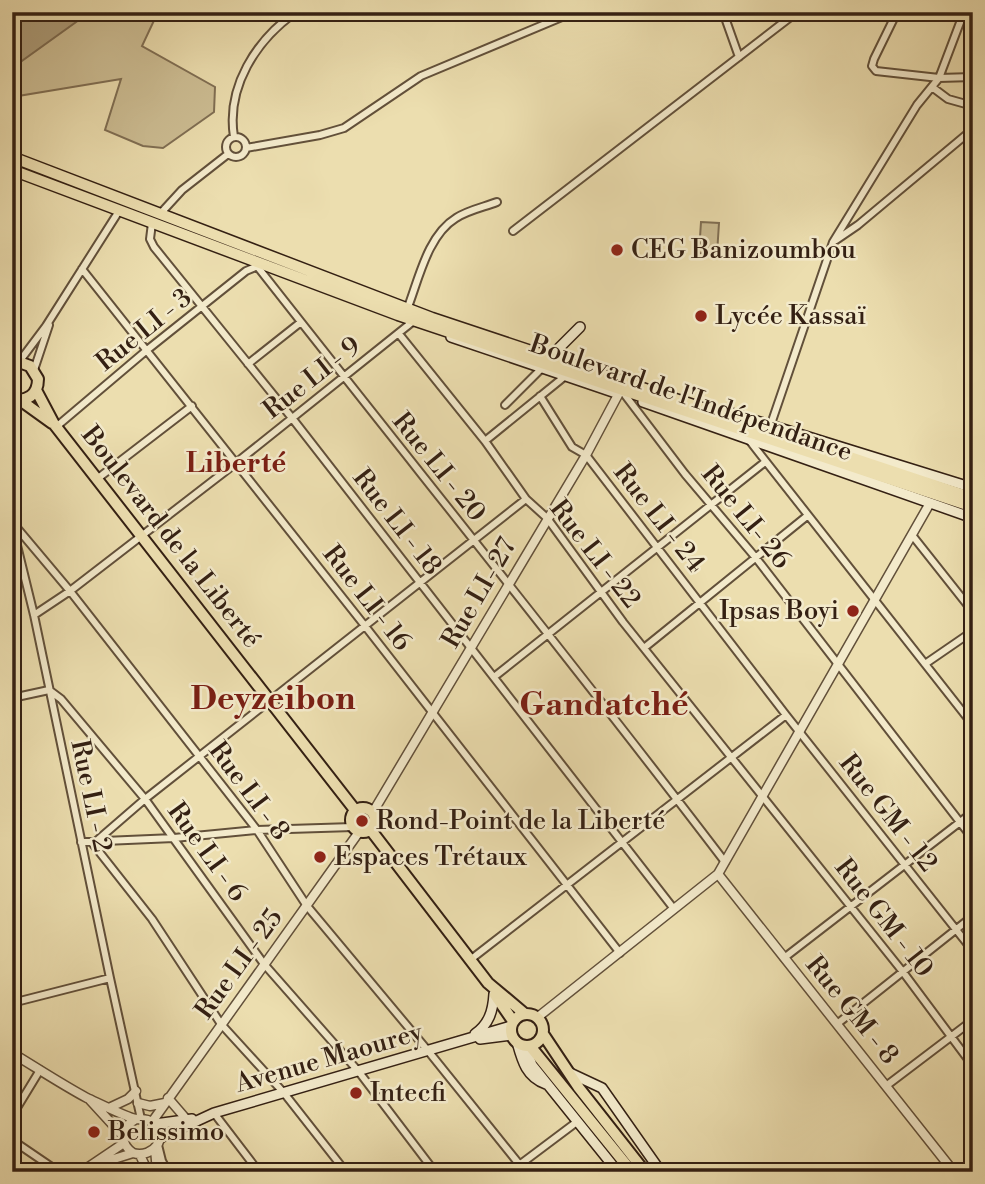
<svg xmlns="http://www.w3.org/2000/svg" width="985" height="1184" viewBox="0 0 985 1184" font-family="'Libre Bodoni',serif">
<rect width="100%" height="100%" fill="#ecdeaf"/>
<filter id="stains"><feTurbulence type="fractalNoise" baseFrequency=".00286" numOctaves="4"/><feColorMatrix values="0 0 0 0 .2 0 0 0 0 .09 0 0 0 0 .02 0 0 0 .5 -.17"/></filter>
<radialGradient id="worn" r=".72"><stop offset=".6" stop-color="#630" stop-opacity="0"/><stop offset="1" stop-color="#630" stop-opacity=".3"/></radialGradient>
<!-- green -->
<path fill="#cdbe94" stroke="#806f54" stroke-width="2" d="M12 12H158L142 46 215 87 214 112 163 148 143 146 105 130 121 79 12 97Z
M701 222 719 223 717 254 699 253Z"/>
<!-- water -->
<path fill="#ad9d7a" stroke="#7d6b51" stroke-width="2" d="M17 12H90L12 68V16Z"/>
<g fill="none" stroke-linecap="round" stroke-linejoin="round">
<!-- minor casing -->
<g stroke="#62503a" stroke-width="10">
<path id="minor" d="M723 12 739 57
M897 12 874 59 872 66 876 71 939 78 973 77
M932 87 948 99 973 106
M226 147a10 10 0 1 1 20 0a10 10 0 1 1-20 0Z
M234 137C226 87 256 40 296 12
M246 148 320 135 344 128 421 76 574 12
M160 214 182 190 228 154
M152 223 150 239 154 247 292 418 674 909
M513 231 797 12
M836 240 858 225 973 129
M257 266C413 465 572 661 725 862
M82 269 365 626 620 953
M408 307C419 278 428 235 456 218 468 210 484 207 497 202
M399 334 485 441 526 499 547 518 623 622 903 972 973 1066
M19 362 46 326 119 211
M248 364 301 322
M34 370 49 325
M625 395 685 474 756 558 973 839
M540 396 572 447 586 455 786 715 973 951
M505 405 541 369
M771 424 833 242 917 105 939 78 964 12
M56 427 147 350 246 271 260 265
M749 440 973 725
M485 441 564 377
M97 479 192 406
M12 522 70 591 257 830 307 906 429 1052 519 1164
M12 525 34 615 110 978 141 1119
M912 535 973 612
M34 615 70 591 236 463 411 323
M644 648 807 516
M925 664 973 631
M494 677 765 462
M12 698 49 690 61 699 145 799 264 964 359 1072 435 1172
M81 842 174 838 257 830 353 827
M784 958 973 812
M470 960 786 715
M12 1003 110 978
M837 1024 973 916
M886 1086 973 1020
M214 1113 259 1172
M12 1116 40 1070
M12 1140 59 1172
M158 1145 162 1161 168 1172
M346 1172 284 1093 221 1024 152 919 93 844 145 799 526 499
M510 1172 578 1121"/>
</g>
<!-- tertiary casing -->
<g stroke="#62503a" stroke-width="11">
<path id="tertiary" d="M373 812 586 455 619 393
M718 874 954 1172
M538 1017 718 874 930 503
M12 1053C37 1068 61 1084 87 1098 96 1102 128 1118 136 1119 142 1120 146 1118 152 1122 171 1136 153 1159 133 1153 119 1143 120 1128 136 1119
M168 1098 187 1120
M90 1100 123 1136
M138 1103 150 1106 165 1103
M111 1107 128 1099 136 1091
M152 1122 359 832
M155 1149 157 1172
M140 1155 148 1172
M101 1163 133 1153
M81 1172 124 1143
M960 1172 973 1167"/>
</g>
<!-- secondary casing -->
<g stroke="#342013" stroke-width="12">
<path id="secondary" d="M451 337 613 392
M553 354 580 327
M643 402 973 518
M731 413 973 488
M475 1034C489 1024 493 1011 494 994
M480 1039 512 1035
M517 1042C522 1060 526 1077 546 1084
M525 1046 532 1065 618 1172
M570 1073 602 1088 661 1172
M155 1124 192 1119
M160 1138 214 1113 511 1026"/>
</g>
<!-- primary casing -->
<g stroke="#342013" stroke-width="13">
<path id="primary" d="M12 157 432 318 973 498
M12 170 398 315 973 507"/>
</g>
<!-- trunk casing -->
<g stroke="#342013" stroke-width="14">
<path id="trunk" d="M12 364 19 362 30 366 38 379C38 395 27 402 12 399
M36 390 54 424 355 810
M20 400 52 423
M351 820a12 12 0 1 1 24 0a12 12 0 1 1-24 0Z
M370 829 488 983 525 1014
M495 995 513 1021
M511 1030a16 16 0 1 1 32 0a16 16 0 1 1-32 0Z
M543 1034 579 1088 645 1172
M530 1046 632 1172"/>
</g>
<!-- minor -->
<use href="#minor" stroke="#f3eacb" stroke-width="6"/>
<!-- tertiary -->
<use href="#tertiary" stroke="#f3eacb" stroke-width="8"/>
<!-- secondary -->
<use href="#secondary" stroke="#f3eacb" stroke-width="9"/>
<!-- primary -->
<use href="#primary" stroke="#ecdeaf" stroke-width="10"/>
<!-- trunk -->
<use href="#trunk" stroke="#ecdeaf" stroke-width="10"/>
</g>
<!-- markers -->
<g fill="#8f2418" stroke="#f3eacb" stroke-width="2.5">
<circle cx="617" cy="250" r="7"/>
<circle cx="701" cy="316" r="7"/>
<circle cx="853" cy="611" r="7"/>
<circle cx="362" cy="821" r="7"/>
<circle cx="320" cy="857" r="7"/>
<circle cx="356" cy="1093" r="7"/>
<circle cx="94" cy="1132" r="7"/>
</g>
<g text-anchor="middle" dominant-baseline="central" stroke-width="5" stroke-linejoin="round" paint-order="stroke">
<!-- poi labels -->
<g font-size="26" fill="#342013" stroke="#f3eacb" text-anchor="start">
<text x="631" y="250">CEG Banizoumbou</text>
<text x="715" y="316">Lycée Kassaï</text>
<text x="839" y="611" text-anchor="end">Ipsas Boyi</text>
<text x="376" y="821">Rond-Point de la Liberté</text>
<text x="334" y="857">Espaces Trétaux</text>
<text x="370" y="1093">Intecfi</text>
<text x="108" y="1132">Belissimo</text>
</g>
<!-- street labels -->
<g font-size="26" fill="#342013" stroke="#f3eacb">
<text transform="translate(144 330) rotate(-39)">Rue LI - 3</text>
<text transform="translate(312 378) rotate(-38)">Rue LI - 9</text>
<text transform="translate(691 398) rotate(19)">Boulevard de l'Indépendance</text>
<text transform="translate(439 467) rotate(51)">Rue LI - 20</text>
<text transform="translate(746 517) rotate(51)">Rue LI- 26</text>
<text transform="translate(659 518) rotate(52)">Rue LI - 24</text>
<text transform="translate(397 522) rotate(52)">Rue LI - 18</text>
<text transform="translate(171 537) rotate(52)">Boulevard de la Liberté</text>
<text transform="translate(595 554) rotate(52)">Rue LI - 22</text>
<text transform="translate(479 593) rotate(-60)">Rue LI- 27</text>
<text transform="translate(367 598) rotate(52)">Rue LI - 16</text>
<text transform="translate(249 791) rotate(53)">Rue LI - 8</text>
<text transform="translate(91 796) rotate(78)">Rue LI - 2</text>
<text transform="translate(888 813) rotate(52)">Rue GM - 12</text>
<text transform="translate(207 852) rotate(54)">Rue LI - 6</text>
<text transform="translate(884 918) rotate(52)">Rue GM - 10</text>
<text transform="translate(239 964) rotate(-54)">Rue LI - 25</text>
<text transform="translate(852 1010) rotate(51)">Rue GM - 8</text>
<text transform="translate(329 1058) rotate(-16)">Avenue Maourey</text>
</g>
<!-- neighbourhood labels -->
<g font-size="28" font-weight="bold" fill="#7a1f14" stroke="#f3eacb">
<text x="236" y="463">Liberté</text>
</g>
<!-- district labels -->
<g font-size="33" font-weight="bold" fill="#7a1f14" stroke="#f3eacb">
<text x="273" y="699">Deyzeibon</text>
<text x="604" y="705">Gandatché</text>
</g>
</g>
<!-- margin -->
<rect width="985" height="1184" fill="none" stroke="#ecdeaf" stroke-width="42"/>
<rect x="14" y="14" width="957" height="1156" fill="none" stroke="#342013" stroke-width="3.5"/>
<rect x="21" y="21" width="943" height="1142" fill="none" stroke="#342013" stroke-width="2"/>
<rect width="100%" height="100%" filter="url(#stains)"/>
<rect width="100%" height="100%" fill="url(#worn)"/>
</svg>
